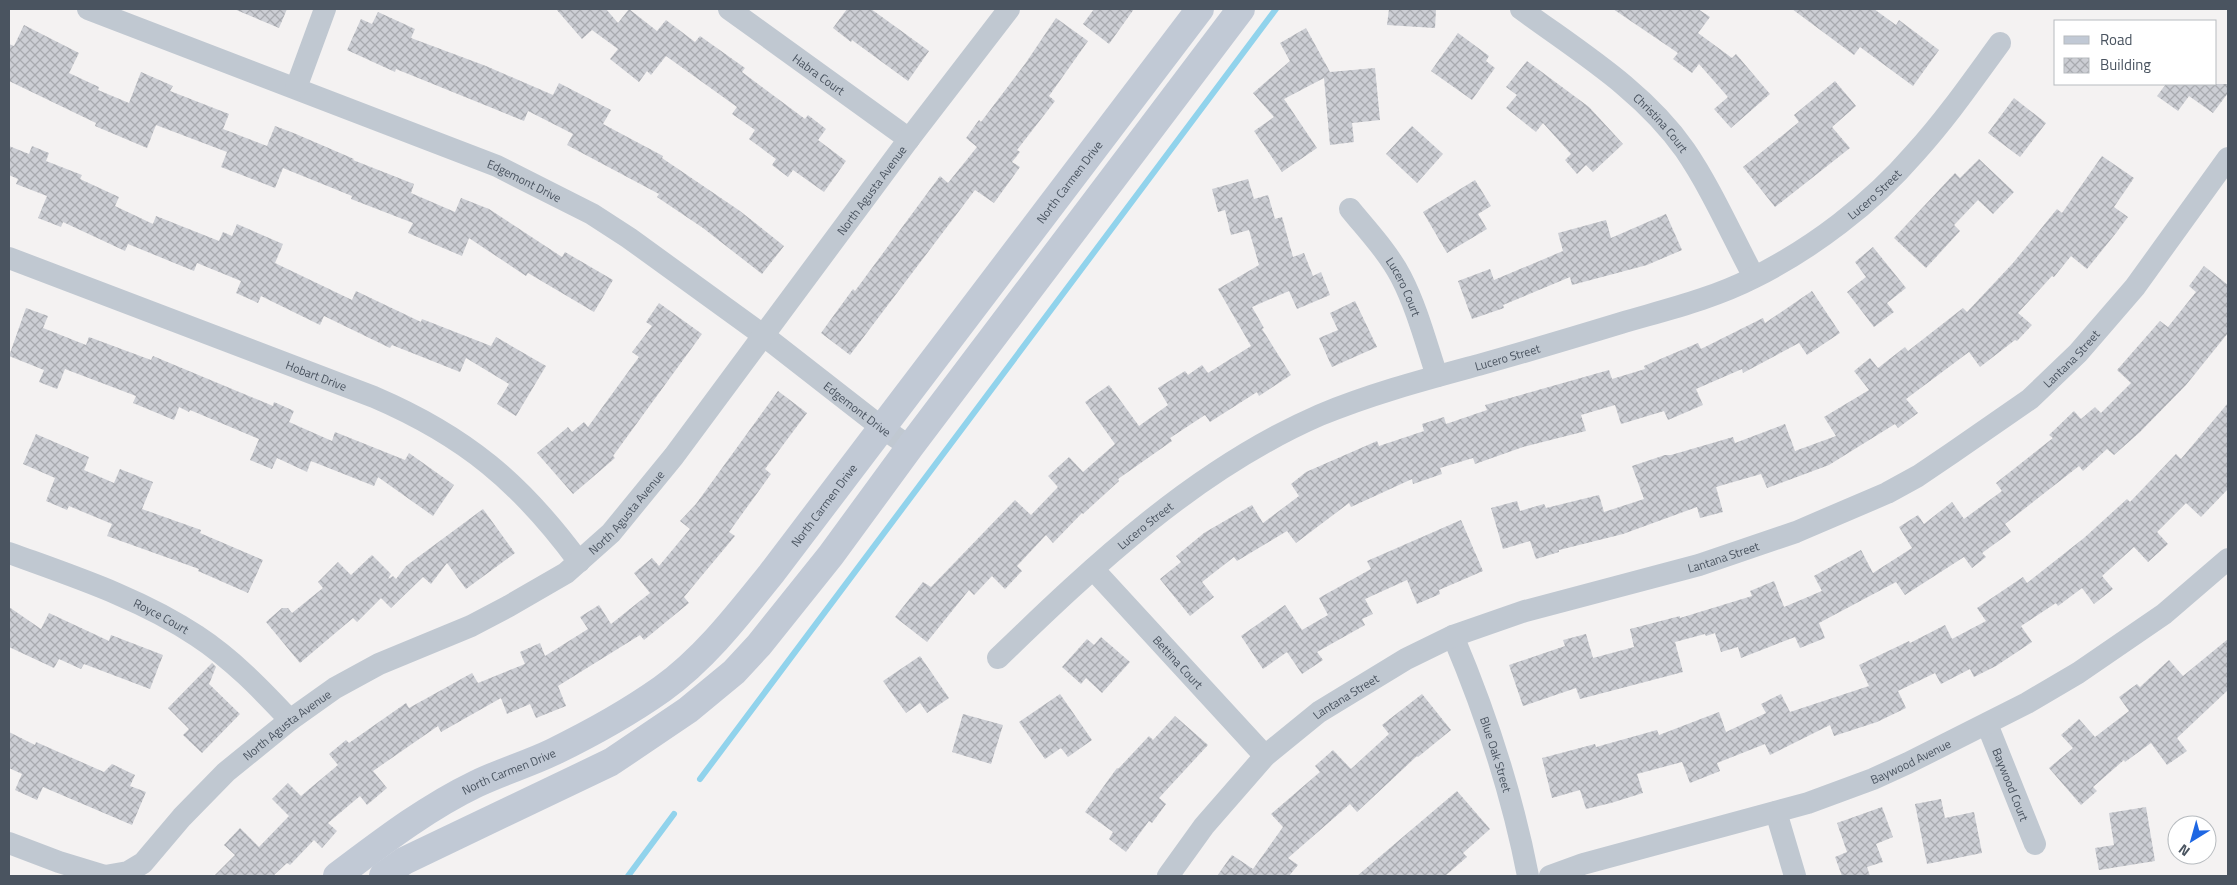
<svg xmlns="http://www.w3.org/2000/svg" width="2237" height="885" viewBox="0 0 2237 885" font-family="'Titillium Web',sans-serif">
<defs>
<pattern id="building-cross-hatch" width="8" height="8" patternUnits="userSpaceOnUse" patternTransform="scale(1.25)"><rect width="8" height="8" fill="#ccced4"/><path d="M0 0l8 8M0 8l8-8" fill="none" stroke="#a8aaaf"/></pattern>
</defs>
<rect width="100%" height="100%" fill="#f4f2f2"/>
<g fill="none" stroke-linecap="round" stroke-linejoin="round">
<!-- stream -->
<path stroke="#91d3ec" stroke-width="6" d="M700 779 1276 9
M628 876 674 814"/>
</g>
<!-- building -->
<path fill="url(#building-cross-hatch)" d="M234 9H287L279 28Z
M556 9H606L618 23 629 9 657 31 666 20 695 42 700 36 745 68 742 72 805 119 808 115 826 129 818 140 846 161 824 192 793 170 788 177 772 165 776 159 749 139 755 130 732 114 737 107 666 56 651 75 647 71 639 82 610 59 618 49 592 30 582 39Z
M847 9H871L929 51 908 81 852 40 851 42 833 28Z
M1094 9H1134L1109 44 1083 24Z
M1389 9H1436L1435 28 1387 25Z
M1613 9H1698L1710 17 1698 33 1732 58 1736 54 1770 94 1731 128 1714 109 1728 97 1699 64 1692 73 1673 59 1678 53Z
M1792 9H1874L1896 25 1899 20 1939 50 1913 86 1860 47 1854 55Z
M378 12 415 29 411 38 486 66 553 95 559 83 611 110 603 124 663 156 662 158 740 211 784 246 762 274 703 228 657 197 659 194 567 145 573 134 528 111 524 121 396 69 395 72 347 50 361 19 372 24Z
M1056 18 1088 41 1049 96 1055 101 1017 150 1020 152 1012 162 1020 167 994 203 975 190 850 355 821 333 853 289 855 291 940 176 948 183 977 147 966 138 979 120 981 122 1025 64Z
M24 25 79 53 69 73 99 87 98 90 129 103 141 72 173 86 170 91 229 114 223 129 267 146 275 126 296 134 354 159 353 160 414 184 411 193 455 212 461 198 489 209 562 257 565 252 613 280 594 312 528 273 526 276 469 238 462 256 408 233 413 223 351 199 352 196 283 168 275 188 221 167 227 152 156 125 147 148 95 126 96 123 9 81V44L14 46Z
M1306 28 1330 72 1375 68 1380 120 1352 123 1354 142 1330 145 1324 78 1284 99 1317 148 1282 172 1254 131 1274 117 1253 93 1290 61 1280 43Z
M1458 33 1489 56 1486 61 1495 68 1472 100 1431 71Z
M1527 61 1589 107 1623 144 1593 172 1586 165 1577 174 1565 160 1571 154 1543 123 1536 132 1506 108 1517 95 1506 87Z
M1835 81 1856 106 1832 127 1850 148 1775 207 1743 167 1799 122 1794 115Z
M2166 84H2228V93L2213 113 2189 96 2178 111 2157 96Z
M2014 98 2046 123 2020 157 1988 133Z
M1412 126 1443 154 1417 183 1386 154Z
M9 146 29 154 32 146 49 153 46 161 82 175 80 179 119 197 115 206 153 224 156 216 219 241 223 232 232 236 237 224 283 244 275 263 352 300 356 291 421 322 422 319 491 346 496 337 546 366 516 416 497 404 509 384 466 358 460 372 392 345 390 348 324 316 320 325 261 296 258 303 236 293 241 281 197 263 194 271 128 244 125 251 63 222 61 227 38 218 47 196 16 184 18 179 9 175Z
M2102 156 2134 178 2114 207 2128 217 2116 233 2087 269 2071 256 2054 277 2052 276 2018 313 2032 325 2017 341 2015 340 1980 367 1969 352 1906 399 1918 413 1898 428 1895 424 1829 465 1767 488 1761 474 1716 487 1723 512 1700 518 1697 507 1623 534 1559 550V552L1536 559 1530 541 1503 549 1491 508 1517 501 1520 511 1544 504 1546 508 1599 495 1604 512 1644 499 1632 466 1665 455H1671L1733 437 1735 443 1785 424 1795 451 1836 436 1824 417 1869 390 1854 371 1870 358 1878 368 1905 347 1908 351 1963 308 1967 312 2013 263 2057 209 2062 213Z
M1979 159 2014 192 1993 214 1978 200 1954 225 1960 231 1926 268 1894 238 1955 173 1960 178Z
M1248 179 1254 199 1268 195 1275 219 1282 217 1293 257 1304 253 1313 276 1321 272 1330 295 1297 309 1289 291 1252 307 1264 328 1262 329 1291 375 1259 396 1257 392 1210 422 1205 415 1170 438 1172 441 1118 479 1119 481 1083 514 1082 513 1053 543 1046 535 1017 566 1022 571 1005 589 992 576 974 595 969 590 927 642 895 617 923 582 931 587 1015 500 1031 515 1058 487 1048 476 1069 457 1083 472 1115 444 1085 402 1109 385 1139 426 1168 405 1158 388 1185 371 1188 375 1202 365 1208 373 1251 346 1218 289 1259 265 1249 230 1231 235 1225 210 1218 212 1212 189Z
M1475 180 1491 206 1478 214 1487 229 1447 253 1423 212Z
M1666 214 1682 250 1647 265 1572 285 1570 277 1503 305 1504 308 1472 319 1458 281 1490 269 1494 280 1563 251 1558 233 1606 220 1611 238Z
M1873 247 1906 288 1887 303 1894 312 1874 327 1847 292 1866 277 1855 262Z
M2204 266 2228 285V333L2186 385 2140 432 2114 455 2107 449 2083 471 2079 466 2005 524 2011 532 1982 553 1986 557 1972 568 1964 557 1905 595 1896 582 1819 623 1825 638 1800 648 1795 637 1741 658 1738 647 1721 652 1715 633 1706 636 1705 634 1675 642 1683 672 1580 699 1576 688 1523 706 1509 665 1565 646 1563 640 1586 634 1593 658 1634 647 1630 629 1680 616V618L1752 596 1750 591 1774 581 1784 607 1822 591 1814 576 1861 550 1873 573 1912 548 1899 527 1918 515 1924 524 1952 502 1964 519 2002 491 1996 483 2053 438 2049 435 2074 411 2081 419 2095 407 2101 413 2131 383 2117 370 2160 321 2168 327 2196 292 2189 286Z
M1812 291 1840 333 1807 355 1799 343 1743 373 1742 369 1696 389 1703 405 1668 420 1664 411 1621 424 1615 405 1581 415 1586 431 1523 447 1475 464 1473 458 1440 468 1442 474 1413 484 1412 479 1351 507 1349 503 1296 543 1287 531 1237 561 1234 557 1202 582 1214 597 1190 616 1160 579 1181 562 1176 556 1204 533 1252 505 1263 523 1299 496 1291 484 1306 472 1377 441 1379 446 1424 431 1422 424 1444 417 1446 424 1487 410 1485 405 1609 370 1612 379 1645 369 1644 366 1698 343 1701 349 1763 318 1765 323Z
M1355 301 1377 347 1332 367 1319 338 1338 330 1330 313Z
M659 303 702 334 613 456 615 458 573 494 537 453 568 427 572 432 584 422 588 427 639 357 632 352 652 326 646 322Z
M26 308 48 316 43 328 86 345 89 337 151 360 153 356 273 406 274 402 294 411 289 422 332 441 335 432 405 460 409 453 454 485 433 516 378 477 374 486 311 461 307 472 277 458 272 469 250 460 259 439 190 410 189 412 179 407 174 420 133 403 136 396 65 369 57 389 39 382 44 370 9 356Z
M778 391 807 413 765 469 771 474 729 532 735 536 684 597 689 603 644 640 640 635 558 686 566 706 536 718 530 704 507 714 501 698 441 732 438 726 373 771 387 788 367 805 360 796 328 823 337 831 322 848 314 840 290 865 287 863 273 876H214L235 855 224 845 240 828 259 847 289 816 272 799 288 783 301 796 338 765 329 754 346 740 349 743 406 703 409 708 472 673 478 683 525 664 520 652 540 643 545 656 588 629 580 617 599 605 611 624 650 593 634 573 652 558 659 566 690 529 680 521 696 504Z
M2228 403V489L2201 517 2186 503 2157 532 2168 544 2148 562 2134 547 2102 576 2113 589 2094 604 2082 588 2058 606 2056 603 2021 626 2032 642 1996 666 1974 677 1970 669 1941 684 1935 673 1898 691 1906 708 1877 722 1834 736 1830 725 1770 755 1765 744 1717 763 1720 771 1690 783 1682 762 1637 774 1643 793 1611 803 1586 809 1580 790 1552 798 1542 758 1595 744 1596 747 1657 730 1659 735 1719 712 1726 732 1766 713 1761 704 1781 694 1790 712 1869 686 1859 665 1909 641 1910 643 1945 625 1952 639 1986 621 1977 608 2023 577 2027 583 2084 538 2127 499 2130 502 2176 454 2181 459Z
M36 434 89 457 84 470 114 483 120 469 153 482 142 509 201 530 200 533 263 560 248 593 198 571 199 569 107 536 112 524 69 506 67 510 46 501 55 478 23 464Z
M483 509 515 553 466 589 447 563 431 584 423 577 391 608 381 598 357 622 353 618 300 663 266 622 282 608H288L292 613 323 588 318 582 338 562 351 575 372 555 391 574 388 579 393 576 396 579 406 566Z
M1461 520 1483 571 1439 590 1440 594 1417 604 1407 580 1365 599 1373 614 1362 619 1365 625 1317 652 1323 660 1302 674 1287 652 1263 669 1241 636 1285 605 1302 630 1328 615 1319 598 1371 569 1367 561Z
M9 607 41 629 49 613 109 641 111 635 163 655 150 689 84 664 81 669 59 659 54 668 9 647Z
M1101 637 1130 662 1102 693 1086 678 1081 684 1062 667 1087 639 1094 645Z
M2228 639V690L2177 738 2187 751 2167 765 2151 743 2125 762 2124 760 2093 787 2097 791 2081 805 2049 768 2073 748 2061 735 2079 719 2095 737 2129 711 2119 697 2137 684 2140 687 2169 660 2183 676Z
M920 656 949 698 927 713 920 703 906 713 883 681Z
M212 663 216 667 209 684 240 714 202 753 183 735 189 729 168 708Z
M1060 694 1092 740 1068 757 1061 748 1045 759 1019 722Z
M1422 694 1451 730 1418 757 1417 756 1357 812 1350 804 1288 858 1298 865 1289 876H1217L1232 855 1253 869 1283 827 1271 814 1320 772 1315 766 1333 750 1351 769 1389 734 1382 725Z
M963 714 1003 725 991 764 952 752Z
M1175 716 1208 745 1159 798 1166 804 1152 823 1149 821 1126 852 1109 839 1113 832 1085 812 1117 768 1118 769 1149 736 1153 740Z
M9 732 35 745 36 742 104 772 112 764 135 775 130 786 146 792 132 825 43 787 37 800 15 790 22 774 9 768Z
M1457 791 1490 829 1463 853 1467 857 1445 876H1357Z
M1941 799 1945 818 1974 812 1982 853 1927 864 1915 804Z
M1882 807 1893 837 1876 844 1883 862 1867 867 1870 876H1842L1835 857 1847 852 1837 823Z
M2146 807 2155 861 2099 870 2095 848 2114 845 2109 813Z"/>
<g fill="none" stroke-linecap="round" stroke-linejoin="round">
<!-- minor -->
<g stroke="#c0c8d1" stroke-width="22">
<path id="s1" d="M88 9 497 166 592 214 629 238 763 335 881 427 910 447"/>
<path id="s2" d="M729 9 909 139"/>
<path id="s3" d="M1521 9C1578 51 1643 90 1685 150 1711 188 1732 236 1754 277"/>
<path d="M296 88 325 9"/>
<path id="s4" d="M1350 209C1367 230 1388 252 1401 277 1417 308 1426 343 1437 376"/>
<path id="s5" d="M9 258 374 397C465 436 521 483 579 562"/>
<path id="s6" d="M9 553C72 576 140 598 197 636 232 659 261 689 290 720"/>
<path id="s7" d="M1093 569 1265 756"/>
<path id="s8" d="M1453 636C1486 714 1512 793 1528 876"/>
<path id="s9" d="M998 658C1094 565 1196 469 1320 415 1373 393 1427 379 1482 364 1528 351 1575 337 1621 323 1665 310 1712 299 1753 278 1813 248 1871 204 1915 153 1946 119 1973 80 2000 43"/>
<path id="s10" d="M1987 724 2035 844"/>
<path d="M1776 812 1795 876"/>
<path d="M9 843 59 862 105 876"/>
<path id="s11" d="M105 876 128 872 143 863 182 817 226 772 290 720 335 688 379 664 471 626 509 606 566 573 611 533 674 456 909 139 1009 9"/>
<path id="s12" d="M1168 876 1204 826 1265 756 1319 712 1406 659 1453 636 1525 611 1699 565 1796 532 1887 493 1918 476 1952 453 2030 399 2078 353 2135 287 2228 158"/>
<path id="s13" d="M1550 876 1583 864 1808 803 1873 779 1908 763 2027 703 2078 673 2164 614 2228 559"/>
</g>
<!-- secondary -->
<g stroke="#c1c9d5" stroke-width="28">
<path id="s14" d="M337 876C381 843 426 808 476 784 501 772 528 764 553 752 590 734 628 713 662 689 705 658 738 615 771 574L1200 9"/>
<path d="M383 876 404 861 611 762 688 710 734 672 759 645 831 555 910 447 1241 9"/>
</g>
</g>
<g text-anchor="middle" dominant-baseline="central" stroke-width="5" stroke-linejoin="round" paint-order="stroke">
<!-- street labels -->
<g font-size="12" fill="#4a5460" stroke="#fff">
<text stroke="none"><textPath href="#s2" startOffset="111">Habra Court</textPath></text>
<text stroke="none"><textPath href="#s3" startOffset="181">Christina Court</textPath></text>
<text stroke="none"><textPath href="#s1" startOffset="469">Edgemont Drive</textPath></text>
<text stroke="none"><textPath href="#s14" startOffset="1028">North Carmen Drive</textPath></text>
<text stroke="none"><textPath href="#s11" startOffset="1051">North Agusta Avenue</textPath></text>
<text stroke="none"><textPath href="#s9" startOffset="1008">Lucero Street</textPath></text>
<text stroke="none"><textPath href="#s4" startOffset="95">Lucero Court</textPath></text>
<text stroke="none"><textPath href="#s9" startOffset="602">Lucero Street</textPath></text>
<text stroke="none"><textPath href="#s12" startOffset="1065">Lantana Street</textPath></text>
<text stroke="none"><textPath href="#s5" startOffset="329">Hobart Drive</textPath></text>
<text stroke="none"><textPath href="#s1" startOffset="874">Edgemont Drive</textPath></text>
<text stroke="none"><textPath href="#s14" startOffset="622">North Carmen Drive</textPath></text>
<text stroke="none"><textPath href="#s11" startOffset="646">North Agusta Avenue</textPath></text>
<text stroke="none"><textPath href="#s9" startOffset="198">Lucero Street</textPath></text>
<text stroke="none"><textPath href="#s12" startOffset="660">Lantana Street</textPath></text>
<text stroke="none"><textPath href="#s6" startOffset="165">Royce Court</textPath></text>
<text stroke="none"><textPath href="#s7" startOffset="126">Bettina Court</textPath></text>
<text stroke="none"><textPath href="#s12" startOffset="255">Lantana Street</textPath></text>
<text stroke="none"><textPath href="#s11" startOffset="241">North Agusta Avenue</textPath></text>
<text stroke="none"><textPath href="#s8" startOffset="126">Blue Oak Street</textPath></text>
<text stroke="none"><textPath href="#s13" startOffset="379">Baywood Avenue</textPath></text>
<text stroke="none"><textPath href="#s14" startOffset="202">North Carmen Drive</textPath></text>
<text stroke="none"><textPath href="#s10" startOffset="65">Baywood Court</textPath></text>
</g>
</g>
<!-- border -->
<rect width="2237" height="885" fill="none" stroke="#4a5460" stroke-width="20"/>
<!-- legend -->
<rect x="2054" y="20" width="162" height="65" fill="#ffffff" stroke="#b7bbbf"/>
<rect x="2064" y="36" width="25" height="8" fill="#c1c9d5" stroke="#b7bbbf"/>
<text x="2100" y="45" font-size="15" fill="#4a5460">Road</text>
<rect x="2064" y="58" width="25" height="15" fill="url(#building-cross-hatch)" stroke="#b7bbbf"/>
<text x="2100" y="70" font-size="15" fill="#4a5460">Building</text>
<!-- north arrow -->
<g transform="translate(2192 840) rotate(217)"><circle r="24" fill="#ffffff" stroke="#b7bbbf"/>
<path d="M0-4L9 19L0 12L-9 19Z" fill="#1e67e3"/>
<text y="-8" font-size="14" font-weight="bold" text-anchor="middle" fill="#4a5460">N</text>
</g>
</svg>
